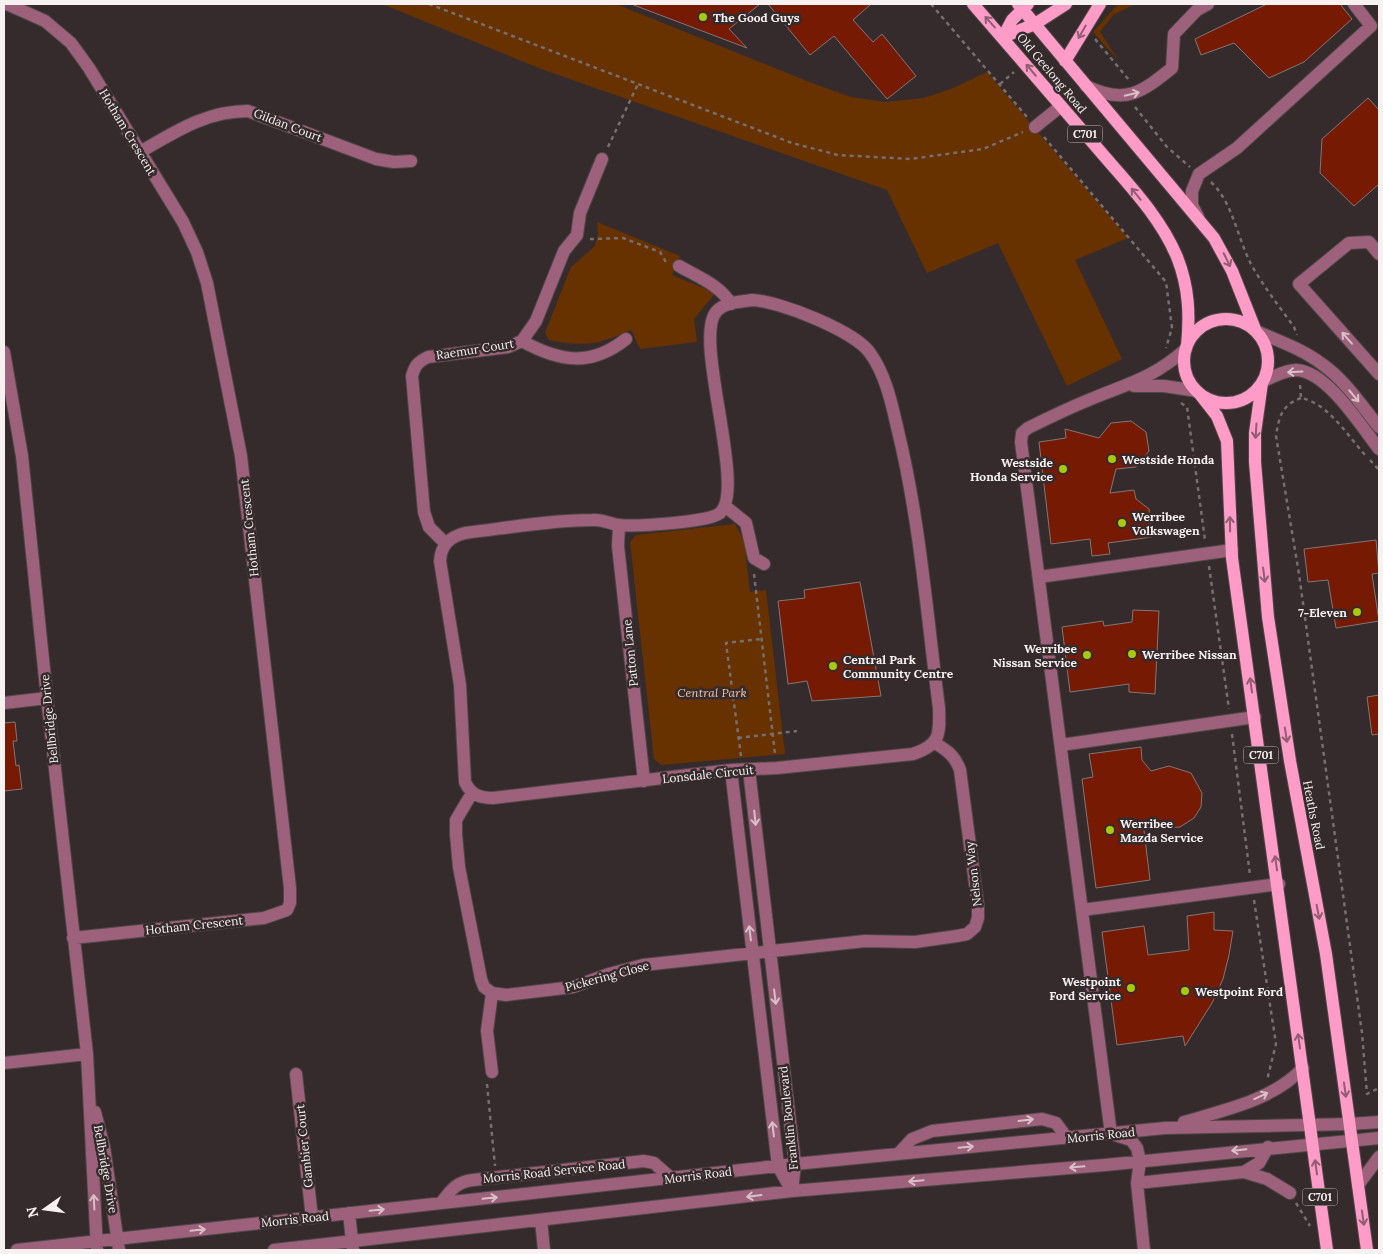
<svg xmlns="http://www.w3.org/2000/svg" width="1383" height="1254" viewBox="0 0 1383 1254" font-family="Lora,serif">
<rect width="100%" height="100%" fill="#352b2c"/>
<!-- green -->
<path fill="#673200" d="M382 4H616L812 83 851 97 885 102 924 98 951 89 987 72 1128 238 1075 260 1122 359 1067 386 998 243 927 273 887 190 541 69Z
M1118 4H1135L1113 15 1100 32 1119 61 1093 32Z
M597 222 680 256 672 275 713 292 714 295 694 319 697 342 640 349 631 330C598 345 584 347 549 340L545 333 571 267 595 246 598 233Z
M735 524 744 540 750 592 766 590 785 754 661 765 654 759 630 542 636 535Z"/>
<!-- building -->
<path fill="#761a03" stroke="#827674" d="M631 4H760L729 29 747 48Z
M768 4H871L853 20 873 42 882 34 916 76 887 99 834 36 810 55Z
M1267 4H1340L1352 19 1304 62 1269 78 1234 43 1201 55 1195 39Z
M1368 98 1379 110V184L1354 206 1320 173 1322 139Z
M1131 421 1146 432 1149 451 1136 467 1116 469 1110 493 1134 490 1136 499 1149 509 1152 537 1108 543 1110 554 1092 556 1090 539 1051 544 1039 442 1066 438 1065 429 1099 438 1111 423Z
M1376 540 1379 573 1372 574 1379 621 1336 628 1328 580 1308 582 1304 549Z
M860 582 881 696 812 701 807 681 788 684 778 601 805 598 804 590Z
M1133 610 1159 611 1155 694 1129 692V684L1070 692 1062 627 1103 621 1104 626 1132 622Z
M1379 695V734L1372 735 1367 697Z
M15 722 17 741H13L16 766 19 765 22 789 4 791V723Z
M1141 747 1142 760 1151 771 1169 766 1191 773 1202 793 1201 807 1194 818 1180 827 1166 828 1143 822 1150 880 1096 888 1082 779 1093 777 1089 754Z
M1214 912V930L1233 931 1229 955 1223 979 1212 1003 1185 1046 1183 1036 1117 1045 1102 932 1144 926 1148 955 1189 950 1187 916Z"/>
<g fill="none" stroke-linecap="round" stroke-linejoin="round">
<!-- minor casing -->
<g stroke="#504748" stroke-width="14">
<path id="minor" d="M7 4 45 21 71 43 89 68 183 222 197 252 207 283 241 456 290 888V903L287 910 264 918 73 938
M1086 86C1125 105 1141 93 1172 68L1174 34 1197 10 1208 4
M1035 127 1061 106
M140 152C175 132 206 111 248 111L376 159 394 162 411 161
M1198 217 1192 205V191L1199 174 1237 148 1371 26 1354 4
M1379 254 1369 242 1349 243 1299 284 1379 374
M679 266C698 277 720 285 731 304
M752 300C779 301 855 331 870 353 886 375 892 405 898 431 920 521 927 616 939 708 940 735 940 745 913 754L777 768 731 770 493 798C480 798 471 795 465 782L460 685 440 561C441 545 449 537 465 533 507 528 551 520 593 520 602 519 611 524 619 525 635 527 710 522 720 513 747 489 693 340 716 312 724 302 741 302 752 300Z
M1256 331C1279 341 1302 349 1322 364 1345 380 1362 406 1379 427
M522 341C560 362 591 367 626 339
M4 352 22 456 47 698 87 1054 97 1250
M1263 381C1273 377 1285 370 1296 370 1327 371 1361 426 1379 449
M1134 386H1164L1197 391
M725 506 746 523 754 558 764 564
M619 525 618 546 644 781
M445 543 429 527 424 512 412 376C415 365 418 362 428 357L508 347 522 341 536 321 564 251 577 235 580 213 602 159
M1039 577 1232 550
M4 703 47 698
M1061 745 1255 717
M731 770 778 1166 792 1191
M749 770 795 1164 792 1191
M472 793 456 820V834L459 867 481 979 484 987 492 993 506 995 573 987 609 974 643 965 865 941 915 942 957 936 967 934 975 927 978 918V906L960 770C955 756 948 751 935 743
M1082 910 1279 884
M492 993 487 1031 492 1072
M4 1063 87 1054
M296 1074 312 1218
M95 1112 104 1147 119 1250
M1184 1122C1225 1110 1273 1100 1303 1068
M1111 1134 1021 442 1022 433 1028 428C1048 418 1069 408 1091 399 1130 383 1153 378 1186 349
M1115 1135 1131 1140 1137 1148 1140 1161 1137 1183 1144 1250
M898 1154 912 1139 932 1131 1042 1119 1056 1123 1067 1138
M1244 1172 1259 1163 1268 1147
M1137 1183 1244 1172 1267 1179 1290 1193
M1358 1185 1379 1157
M441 1203C451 1190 456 1182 473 1180L644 1161 654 1163 671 1178
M349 1213 353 1250
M541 1220 544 1250
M17 1250 795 1164 1165 1128 1350 1124 1379 1122
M274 1250 792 1191 1105 1165 1379 1138"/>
</g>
<!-- major casing -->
<g stroke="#504748" stroke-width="14">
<path id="major" d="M973 4C1015 53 1057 101 1099 150 1127 183 1160 216 1177 257 1189 287 1190 315 1187 346
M1018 4 1214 238 1232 271 1255 329
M1003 37 1035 24 1066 4
M1003 37 1012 20 1028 4
M1065 61 1100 4
M1184 361a42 42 0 1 1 84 0a42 42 0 1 1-84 0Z
M1262 383 1255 433V462L1268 617 1290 761 1326 954 1367 1250
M1199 393 1217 416 1227 441 1232 558 1327 1250"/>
</g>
<!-- path -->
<path stroke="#776e6f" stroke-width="2.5" stroke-dasharray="4 4" stroke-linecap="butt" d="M429 4 792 143 838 155 910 159 983 149 1023 132
M931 4 1027 117
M1095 39 1129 80
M1000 84 1014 72
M1135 107 1167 147 1190 167
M1044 137 1166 282 1172 328 1166 348
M608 147 638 84
M1211 182C1233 203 1237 237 1251 264 1263 286 1279 306 1294 327L1297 335
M590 239 623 238 660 252 667 264
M1300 385 1301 398C1328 403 1348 436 1365 455
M1301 398C1282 405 1279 416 1276 436L1299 574 1362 1033 1367 1094 1379 1088
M1181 403 1187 407 1205 540
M1370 460 1379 470
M1209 566 1229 709
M754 574 775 754
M1232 734 1250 875
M738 738 797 731
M741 756 726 643 761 639
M1254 900 1276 1044 1268 1076 1270 1078
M487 1084 495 1166
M1296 1203 1310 1226"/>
<!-- minor -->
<use href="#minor" stroke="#9d617b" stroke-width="12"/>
<!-- major -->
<use href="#major" stroke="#ff9bc7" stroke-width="12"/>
</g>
<!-- one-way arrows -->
<defs><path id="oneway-shaft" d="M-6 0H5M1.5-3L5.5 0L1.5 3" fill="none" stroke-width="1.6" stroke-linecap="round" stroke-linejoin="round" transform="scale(1.25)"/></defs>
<g stroke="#905d72">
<use href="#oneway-shaft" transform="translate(990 22) rotate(-132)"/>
<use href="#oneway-shaft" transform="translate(1082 32) rotate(120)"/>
<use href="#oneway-shaft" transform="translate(1031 70) rotate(-130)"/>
<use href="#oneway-shaft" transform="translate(1136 194) rotate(-129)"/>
<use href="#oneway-shaft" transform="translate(1227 260) rotate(64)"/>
<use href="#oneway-shaft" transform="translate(1256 431) rotate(94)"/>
<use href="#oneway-shaft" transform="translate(1230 524) rotate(-91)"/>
<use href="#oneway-shaft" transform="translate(1264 575) rotate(83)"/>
<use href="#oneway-shaft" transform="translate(1251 685) rotate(-98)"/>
<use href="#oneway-shaft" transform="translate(1286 735) rotate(81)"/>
<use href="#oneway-shaft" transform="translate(1276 863) rotate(-98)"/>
<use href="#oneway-shaft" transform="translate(1318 912) rotate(79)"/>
<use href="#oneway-shaft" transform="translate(1299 1041) rotate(-98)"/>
<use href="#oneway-shaft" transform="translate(1345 1090) rotate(82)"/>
<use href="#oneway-shaft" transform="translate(1316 1167) rotate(-98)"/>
<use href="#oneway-shaft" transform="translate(1363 1218) rotate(82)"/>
</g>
<g stroke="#d8bfc8">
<use href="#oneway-shaft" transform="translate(1132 94) rotate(-13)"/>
<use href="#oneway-shaft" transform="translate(1347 338) rotate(-131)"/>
<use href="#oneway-shaft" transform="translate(1295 372) rotate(177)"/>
<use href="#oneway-shaft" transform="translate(1354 396) rotate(50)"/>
<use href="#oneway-shaft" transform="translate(755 818) rotate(84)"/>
<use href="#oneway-shaft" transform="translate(750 933) rotate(-97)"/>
<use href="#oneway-shaft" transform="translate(775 997) rotate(83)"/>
<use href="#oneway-shaft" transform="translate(1261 1096) rotate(-25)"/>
<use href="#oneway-shaft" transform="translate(1026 1120) rotate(-7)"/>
<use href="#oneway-shaft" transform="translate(773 1129) rotate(-97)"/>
<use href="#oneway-shaft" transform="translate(966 1147) rotate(-5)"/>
<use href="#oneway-shaft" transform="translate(1239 1150) rotate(174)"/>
<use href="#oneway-shaft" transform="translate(1077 1167) rotate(175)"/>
<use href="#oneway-shaft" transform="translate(916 1181) rotate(175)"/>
<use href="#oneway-shaft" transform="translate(754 1196) rotate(173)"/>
<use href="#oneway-shaft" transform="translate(490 1198) rotate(-6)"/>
<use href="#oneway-shaft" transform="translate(94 1202) rotate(-93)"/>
<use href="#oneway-shaft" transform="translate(377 1210) rotate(-6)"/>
<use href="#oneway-shaft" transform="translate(198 1230) rotate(-6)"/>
</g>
<!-- markers -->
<g fill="#adc60e" stroke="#352b2c" stroke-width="2">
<circle cx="703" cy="17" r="5"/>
<circle cx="1112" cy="459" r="5"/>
<circle cx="1063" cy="469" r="5"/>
<circle cx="1122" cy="523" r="5"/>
<circle cx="1357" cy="612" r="5"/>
<circle cx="1132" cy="654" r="5"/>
<circle cx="1087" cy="655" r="5"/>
<circle cx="833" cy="666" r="5"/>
<circle cx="1110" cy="830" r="5"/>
<circle cx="1131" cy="988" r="5"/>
<circle cx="1185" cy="991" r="5"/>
</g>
<g text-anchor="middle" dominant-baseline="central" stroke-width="5" stroke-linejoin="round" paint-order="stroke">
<!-- shield labels -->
<g fill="#352b2c" stroke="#beb6b7" stroke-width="1">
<rect x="1067.5" y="125.5" width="35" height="17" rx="4"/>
<rect x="1243.5" y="746.5" width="35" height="17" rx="4"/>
<rect x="1302.5" y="1188.5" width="35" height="17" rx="4"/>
</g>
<g font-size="11" font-weight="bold" fill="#f8f1f2">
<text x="1085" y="134">C701</text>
<text x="1261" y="755">C701</text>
<text x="1320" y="1197">C701</text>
</g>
<!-- poi labels -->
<g font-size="12" font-weight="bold" fill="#f8f1f2" stroke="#352b2c" text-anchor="start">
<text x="713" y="17">The Good Guys</text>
<text x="1122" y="459">Westside Honda</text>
<text x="1053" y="462" text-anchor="end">Westside<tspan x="1053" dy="14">Honda Service</tspan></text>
<text x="1132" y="516">Werribee<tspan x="1132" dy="14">Volkswagen</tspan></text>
<text x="1347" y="612" text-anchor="end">7-Eleven</text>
<text x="1077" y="648" text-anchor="end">Werribee<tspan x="1077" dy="14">Nissan Service</tspan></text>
<text x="1142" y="654">Werribee Nissan</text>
<text x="843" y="659">Central Park<tspan x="843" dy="14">Community Centre</tspan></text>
<text x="1120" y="823">Werribee<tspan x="1120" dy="14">Mazda Service</tspan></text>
<text x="1121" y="981" text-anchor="end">Westpoint<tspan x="1121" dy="14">Ford Service</tspan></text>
<text x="1195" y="991">Westpoint Ford</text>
</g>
<!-- street labels -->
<g font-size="12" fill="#f8f1f2" stroke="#352b2c">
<text transform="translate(1052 73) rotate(50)">Old Geelong Road</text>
<text transform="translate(288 125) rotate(21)">Gildan Court</text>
<text transform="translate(128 132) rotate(59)">Hotham Crescent</text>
<text transform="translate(475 349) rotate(-9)">Raemur Court</text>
<text transform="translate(249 528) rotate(-96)">Hotham Crescent</text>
<text transform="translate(630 653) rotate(-96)">Patton Lane</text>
<text transform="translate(49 719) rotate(-96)">Bellbridge Drive</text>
<text transform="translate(708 774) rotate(-6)">Lonsdale Circuit</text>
<text transform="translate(1314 815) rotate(79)">Heaths Road</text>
<text transform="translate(973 874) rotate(-97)">Nelson Way</text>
<text transform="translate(194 925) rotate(-6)">Hotham Crescent</text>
<text transform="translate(607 976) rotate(-15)">Pickering Close</text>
<text transform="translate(788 1118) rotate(-96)">Franklin Boulevard</text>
<text transform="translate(1101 1135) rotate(-6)">Morris Road</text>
<text transform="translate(304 1146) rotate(-96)">Gambier Court</text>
<text transform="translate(106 1169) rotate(80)">Bellbridge Drive</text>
<text transform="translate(554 1171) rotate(-6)">Morris Road Service Road</text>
<text transform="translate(698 1175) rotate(-7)">Morris Road</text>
<text transform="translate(295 1219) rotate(-6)">Morris Road</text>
</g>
<!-- park labels -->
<g font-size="12" font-style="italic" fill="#f1c5a8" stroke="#352b2c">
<text x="712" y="692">Central Park</text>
</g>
</g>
<!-- border -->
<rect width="1383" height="1254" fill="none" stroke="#f8f1f2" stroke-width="10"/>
<!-- north arrow -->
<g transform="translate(45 1209) rotate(256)" stroke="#352b2c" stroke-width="4" paint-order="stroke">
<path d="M0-4L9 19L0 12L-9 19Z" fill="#f8f1f2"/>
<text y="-8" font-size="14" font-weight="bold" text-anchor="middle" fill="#f8f1f2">N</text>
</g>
</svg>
